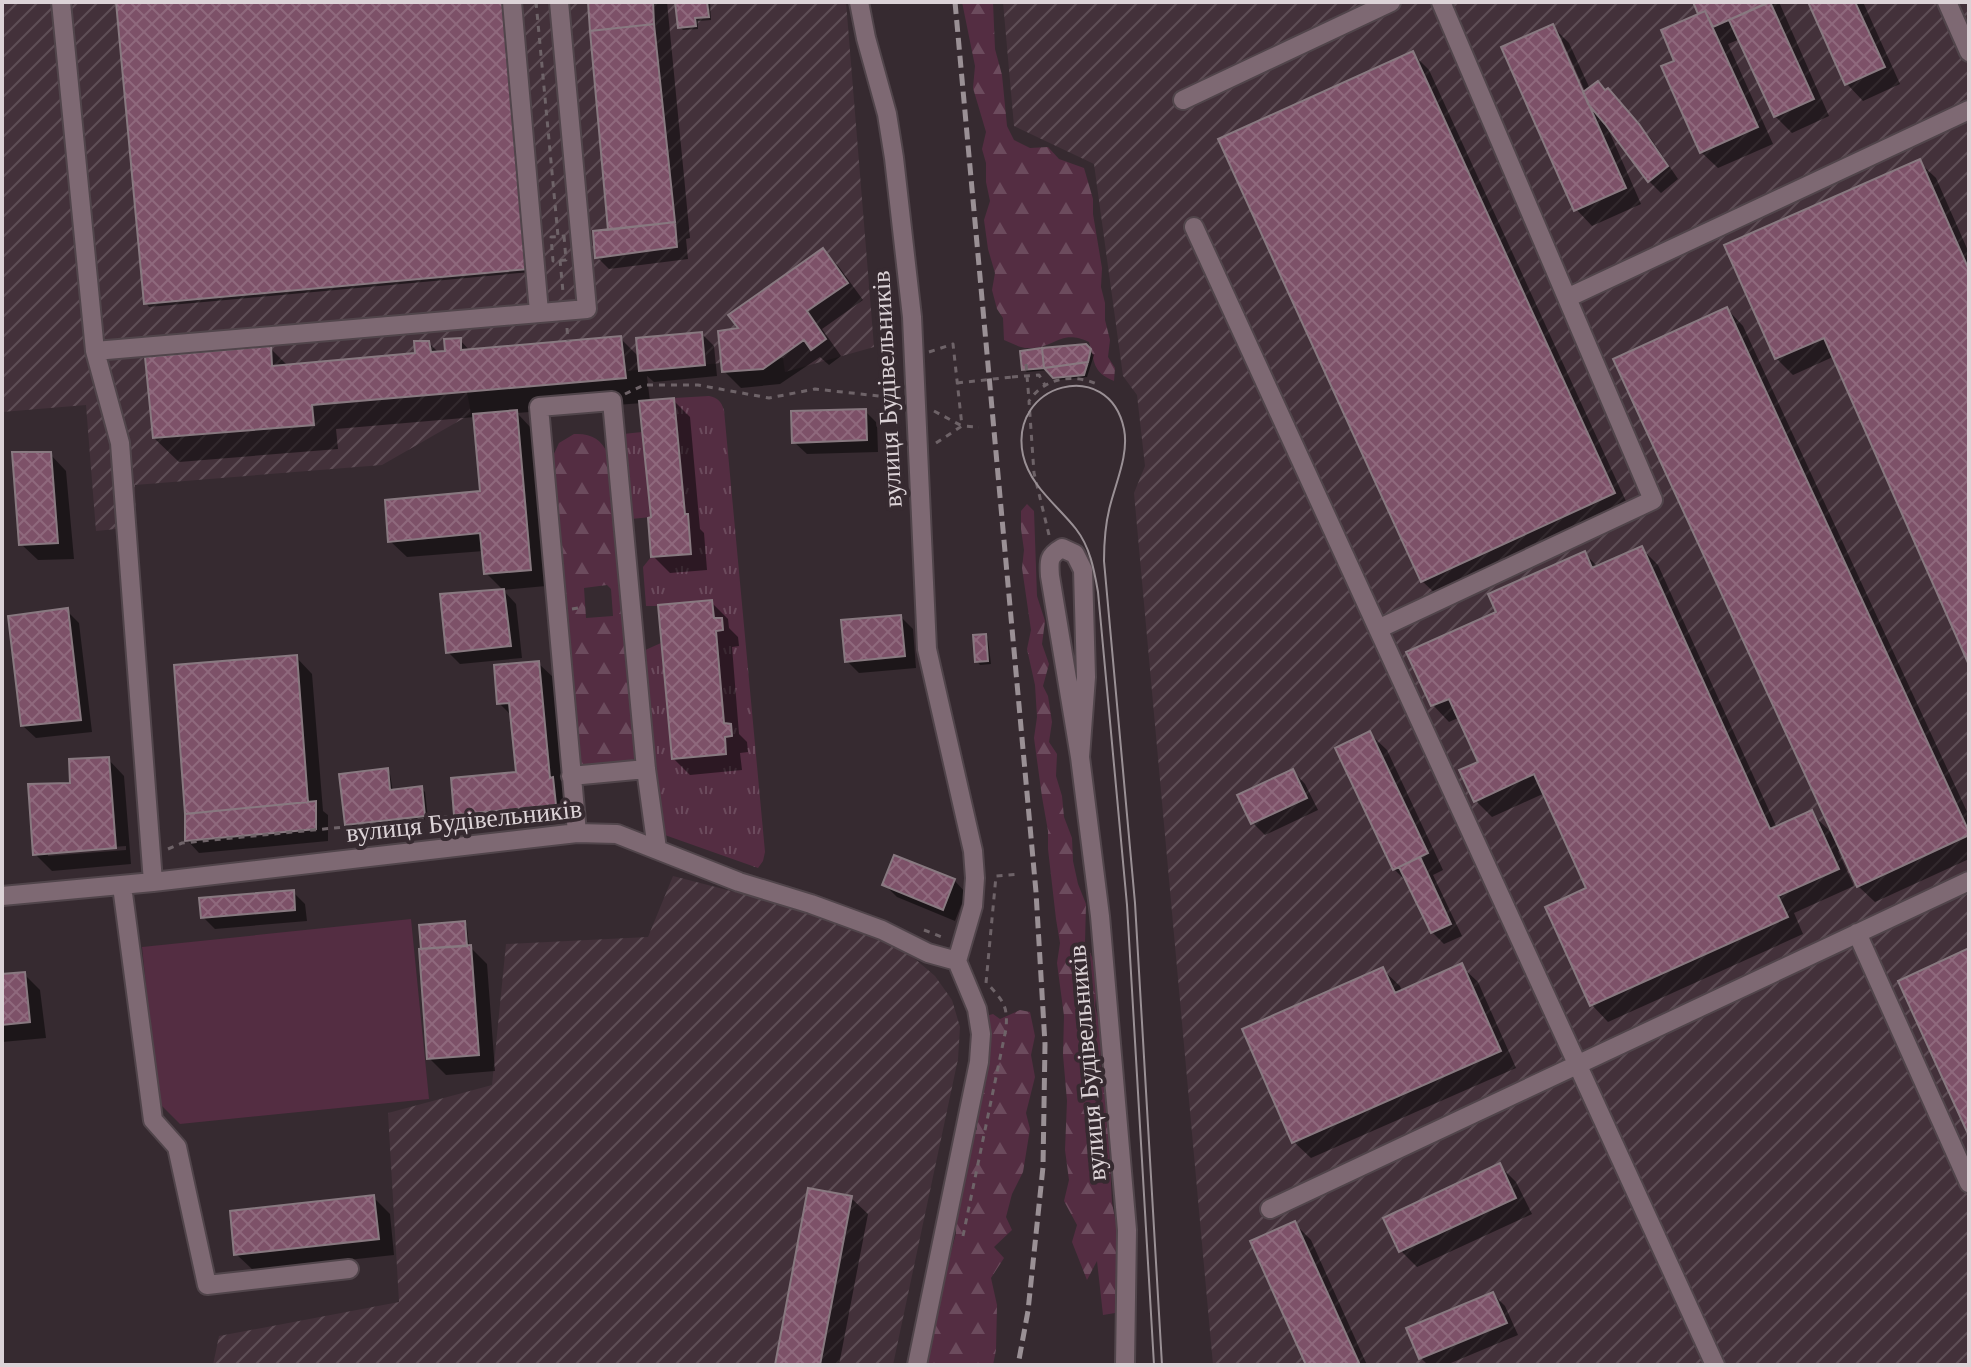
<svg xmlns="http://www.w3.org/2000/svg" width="1971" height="1367" viewBox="0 0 1971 1367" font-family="'Times New Roman',serif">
<defs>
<pattern id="industrial-furrows" width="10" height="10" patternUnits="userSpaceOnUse" patternTransform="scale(2)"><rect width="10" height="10" fill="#43313a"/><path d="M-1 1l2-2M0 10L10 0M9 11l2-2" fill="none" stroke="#5e4e56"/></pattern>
<pattern id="grass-tufts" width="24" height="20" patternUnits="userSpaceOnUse" patternTransform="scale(2)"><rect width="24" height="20" fill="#542d42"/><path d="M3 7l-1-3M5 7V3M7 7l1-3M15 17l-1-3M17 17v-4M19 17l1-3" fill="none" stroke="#6c4b5d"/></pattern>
<pattern id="forest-firs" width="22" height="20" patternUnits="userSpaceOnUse" patternTransform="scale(2)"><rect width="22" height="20" fill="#542d42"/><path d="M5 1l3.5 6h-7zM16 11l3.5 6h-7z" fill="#6c4b5d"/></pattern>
<pattern id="building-cross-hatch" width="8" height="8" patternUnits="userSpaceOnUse" patternTransform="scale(2)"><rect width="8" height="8" fill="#7d5168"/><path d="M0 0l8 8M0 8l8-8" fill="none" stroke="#8f697d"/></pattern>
</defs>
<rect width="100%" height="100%" fill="#362a30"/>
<!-- industrial -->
<path fill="url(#industrial-furrows)" d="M2 2H846L874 347 785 372 783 358 626 371V378L467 392 471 414 382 465 135 485 136 527 96 531 86 405 2 412Z
M1003 2H1969V1365H1213L1134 493 1145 466 1137 395 1123 376 1094 164 1014 126Z
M673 876 817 913 884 939 914 958 935 976 952 1000 960 1027 958 1059 893 1365H213L219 1336 399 1302 388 1113 492 1085 506 944 648 937Z"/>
<!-- grass -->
<path fill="url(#grass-tufts)" d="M709 396C718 398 721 401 724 410L765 852 763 861 758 868 662 834 660 831 643 651 661 643 658 606H646L643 567 651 557 691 554 688 514H685L674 398Z
M642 432 651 517 631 519 623 434Z"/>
<!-- forest -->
<path fill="url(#forest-firs)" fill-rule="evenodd" d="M962 2H993L995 49 1002 75 1007 126 1014 140 1030 148 1048 147 1059 159 1084 168 1093 199V214L1102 268 1101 287 1105 303V320L1110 340 1108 357 1115 368 1114 381C1092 372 1095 362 1089 342 1060 328 1055 349 1028 348 1020 348 1012 343 1004 340L1003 318 997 309 992 290 995 273 988 249 984 220 990 201 986 182V163L982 149 986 132 973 88 975 66Z
M574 434C591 433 601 439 608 454L637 756 631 761 585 765 580 764 579 760 552 458 559 443ZM607 585 611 589 613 616 586 618 584 588Z
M1027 504 1034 511 1037 596 1045 621 1042 644 1049 664 1043 686 1048 696 1052 722 1049 742 1057 754 1056 776 1062 796 1064 817 1072 838 1073 861 1078 884 1086 904 1085 942 1092 957 1098 982 1095 1006 1102 1034 1100 1063 1110 1115 1109 1143 1112 1203 1118 1233V1271L1115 1313 1103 1315 1097 1261 1087 1280 1072 1242 1077 1225 1064 1201 1069 1180 1065 1150 1067 1101 1063 1055 1064 1016 1057 963 1060 943 1056 919 1048 849V831L1042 797 1034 738 1037 717 1035 685 1027 649 1031 630 1022 568 1024 550 1021 529V511Z
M1020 1010 1030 1012 1035 1036 1031 1055 1035 1077 1026 1113 1030 1129 1023 1172 1012 1194 1006 1217 1012 1230 994 1247 1004 1258 991 1278 997 1305 996 1350 993 1365H920L927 1351 935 1324 940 1283 946 1272 956 1233 955 1204 972 1136 977 1129V1109L986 1016 993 1014 1000 1019Z"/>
<!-- park -->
<path fill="#542d42" d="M411 919 429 1099 180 1124 158 1102 142 947Z"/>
<!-- shadow -->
<path fill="#0007" fill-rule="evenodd" d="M118 2 531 272 149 307 146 303Z
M590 2H667L690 238 686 239 688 259 609 269 597 257 612 231Z
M677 2H710L711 20 698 21V29L683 30 680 27Z
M1695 2H1779L1829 116 1792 133 1775 116 1740 39 1728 44 1773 144 1718 168 1701 152 1677 62 1700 15Z
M1810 2H1863L1900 84 1863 101 1847 84Z
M1553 27 1569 43 1590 89 1606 91 1620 103 1651 139 1678 179 1661 193 1649 181 1605 122 1641 204 1592 226 1576 209ZM1560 36 1585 91 1582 93 1557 37Z
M1412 53 1429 70 1630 510 1439 597 1422 581Z
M1919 162 1936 178 1969 253V660L1835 356 1793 375 1776 358Z
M823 250 839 267 863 300 822 329 841 356 829 365 820 357 780 384 741 388 724 371Z
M1727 309 1743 326 1969 816V859L1875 902 1858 886 1841 849 1838 851 1854 886 1794 913 1803 934 1608 1022 1592 1005 1588 889 1545 793 1492 817 1475 800 1480 763 1460 717 1449 722 1433 705 1499 613 1584 553 1599 568 1641 548 1658 565 1777 828 1811 813 1835 836Z
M702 334 714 346 717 376 654 382 647 376 650 402 673 400 690 417 700 529 704 533 707 570 670 573 653 556V519L642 403 517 413 532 429 546 586 503 590 486 573 484 551 407 557 390 541 482 493 475 417 336 429 338 449 179 462 154 438 270 348 289 367 417 355 429 343 439 353H447L460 340 471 352 620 338 640 358Z
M1085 346 1094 355 1087 377 1058 380 1049 370 1027 372 1024 369Z
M865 411 877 423 878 452 807 454 794 442Z
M50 454 66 471 74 559 38 560 21 544Z
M504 591 516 604 522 658 460 664 448 652Z
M711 602 728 619 729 628 738 637 739 646 732 647 739 734 747 742 748 752 740 753 742 770 690 775 673 758Z
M67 611 79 623 92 732 36 738 23 726Z
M901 617 913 629 916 668 859 673 847 661Z
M985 636 988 639 991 664 980 665 977 661Z
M296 657 312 674 323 811 328 815V841L199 853 187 840Z
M538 663 555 679 572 821 472 830 456 814 518 774 512 716 499 703Z
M1370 734 1387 750 1443 870 1433 875 1462 936 1444 944 1432 932 1409 884 1394 869Z
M108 759 124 776 131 864 52 871 35 854 72 785ZM126 846V850L48 856V852Z
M387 771 390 774 393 792 421 788 425 792 428 819 351 828 347 824Z
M1293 771 1305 784 1318 810 1265 835 1253 823Z
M954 880 966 893 955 921 897 897 885 885Z
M293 892 305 904 307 921 215 929 203 917Z
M464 923 467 926 469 946 487 964 495 1071 446 1075 429 1058Z
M1461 966 1478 982 1516 1068 1311 1158 1294 1142 1383 970 1400 986 1402 992Z
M24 974 40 990 46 1038 2 1042V976Z
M1500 1166 1516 1182 1532 1214 1417 1267 1401 1251Z
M373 1197 390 1214 394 1255 253 1270 236 1254Z
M851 1198 868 1214 839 1365H777Z
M1294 1223 1311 1240 1367 1365H1309Z
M1493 1294 1505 1306 1518 1335 1446 1365H1428L1421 1358Z"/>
<!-- building -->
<path fill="url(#building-cross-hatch)" stroke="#887980" stroke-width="2" d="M116 2H505L528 269 144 304Z
M588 2H653L654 24 590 31Z
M675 2H707L709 17 695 18 696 26 678 28Z
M1693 2H1769L1713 27 1705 11 1698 14Z
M1770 2 1814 99 1774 117 1729 20Z
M1808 2H1855L1885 67 1845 85Z
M1705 11 1758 127 1700 153 1661 66 1674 61 1661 30Z
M654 24 675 222 608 230 590 31Z
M1553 24 1626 188 1574 211 1501 47Z
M1413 51 1615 493 1421 582 1218 139Z
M1598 81 1605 90 1608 88 1639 124 1668 166 1648 182 1605 124 1588 104 1583 92Z
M1920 159 1969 270V665L1824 338 1775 359 1724 245Z
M675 222 677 247 595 258 593 231Z
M823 248 848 283 807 311 826 339 811 350 804 340 763 369 722 372 718 331 738 328 728 315Z
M1727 307 1969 832V835L1857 887 1613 359Z
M702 332 705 365 639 371 636 338Z
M621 336 626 378 312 405 314 425 153 438 145 357 271 346 272 366 415 353 414 341H429L431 352 445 351 444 339 461 338V350Z
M1086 344 1091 349 1088 362 1044 368 1042 348Z
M1042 348 1044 368 1022 370 1020 351Z
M1088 362 1084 375 1053 378 1044 368Z
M674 398 685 514H688L691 554 651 557 648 518 651 517 639 401Z
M866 409 867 440 792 443 791 411Z
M517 410 531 570 484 574 480 533 388 542 385 500 480 491 473 414Z
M12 452H51L58 543 19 545Z
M1642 546 1770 829 1812 810 1839 869 1778 896 1788 917 1590 1006 1545 907 1586 888 1534 774 1474 802 1459 770 1478 762 1449 699 1431 706 1406 652 1496 612 1488 594 1585 551 1592 568Z
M504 589 511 646 446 653 440 594Z
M712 600 714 618H722L723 630 716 631 724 723 731 724 732 736 725 737 726 754 672 759 658 605Z
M68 608 81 720 21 726 8 616Z
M901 615 905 656 845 662 841 620Z
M986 634 988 661 975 662 973 635Z
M297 655 308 802 185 814 174 665Z
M539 661 550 778 553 777 556 805 454 815 451 778 516 772 509 703 497 704 494 665Z
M1370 731 1428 853 1393 870 1335 748Z
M109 757 116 848 33 855 28 784 70 783 69 759Z
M388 768 390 790 422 786 425 816 345 825 339 774Z
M1293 769 1307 798 1251 824 1237 795Z
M316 801V829L185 841V814Z
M894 855 955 879 943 910 882 885Z
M1420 857 1451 924 1431 933 1399 867Z
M294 890 295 910 201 918 199 898Z
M465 921 467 946 421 949 419 925Z
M471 945 479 1055 427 1059 419 949Z
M1969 948V1136L1898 981Z
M1462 963 1501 1051 1292 1143 1242 1029 1383 967 1395 993Z
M25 972 30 1022 2 1025V974Z
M1500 1163 1516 1198 1399 1252 1383 1218Z
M808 1188 852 1196 820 1365H775Z
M374 1195 379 1239 234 1255 230 1211Z
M1295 1221 1360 1365H1306L1250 1241Z
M1493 1292 1507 1323 1419 1359 1406 1328Z"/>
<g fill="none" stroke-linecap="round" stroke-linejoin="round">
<!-- minor casing -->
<g stroke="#51454b" stroke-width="22">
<path id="minor" d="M61 2 95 351 120 443 153 882
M512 2 539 312
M859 2 866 38 887 114 894 158 912 317 927 649 973 851 975 878 973 906 957 961 977 1009 981 1034 979 1062 917 1365
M1947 2 1969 52
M1183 100 1391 2
M1194 227 1715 1365
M1567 298 1969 110
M95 351 587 309 559 2
M1378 629 1653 500 1441 2
M1080 757 1086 677 1083 570 1075 554 1062 548C1048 556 1049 561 1050 576L1080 757 1100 916 1127 1230 1125 1365
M571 776 646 769
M577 833 539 407 612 401 646 769 657 849
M122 886 153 1120 177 1147 207 1285 349 1269
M2 896 153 882 577 833 617 834 739 882 811 904 882 930 928 953 957 961
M1857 933 1969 1183
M1270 1209 1969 881"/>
</g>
<!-- path -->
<path stroke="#6e6368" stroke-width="3" stroke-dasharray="6 6" stroke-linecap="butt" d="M536 2 558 236
M564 236 566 260 553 261 551 237Z
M560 260 563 292
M567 328 568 341
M929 352 953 344 962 426
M1026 364 1029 400
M1012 377 1039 375 1045 385
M625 394 644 385H698L769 398 815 389 897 398
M934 411 962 426
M936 443 962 426 979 427
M1049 535 1034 473 1029 401C1045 377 1074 373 1099 385
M572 609 584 607
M168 849 182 843 557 806
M924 930 942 937
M986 983 996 876 1020 874
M963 1236 1006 1029C1008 1005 1003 1001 987 983"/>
<!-- minor -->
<use href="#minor" stroke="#7e6973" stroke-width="18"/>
<!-- tram -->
<path stroke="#9a9095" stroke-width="2" d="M1154 1365 1127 905 1098 592C1094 569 1090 547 1076 529 1057 505 1030 486 1023 455 1008 383 1109 356 1124 429 1129 454 1116 482 1110 506 1105 525 1104 542 1104 561L1135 903 1162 1365"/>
<!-- rail -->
<path stroke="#9a9095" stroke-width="5" stroke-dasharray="12 6" stroke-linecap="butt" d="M955 2 1036 892 1045 1044 1043 1167 1028 1311 1018 1365"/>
<!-- path-bridge -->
<path stroke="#6e6368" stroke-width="3" stroke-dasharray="6 6" stroke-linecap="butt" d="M957 383 1012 377"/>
</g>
<g text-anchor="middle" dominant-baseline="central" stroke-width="8" stroke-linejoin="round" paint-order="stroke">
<!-- street labels -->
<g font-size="26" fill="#dcd3d7" stroke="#362a30">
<text transform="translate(887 389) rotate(-93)">вулиця Будівельників</text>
<text transform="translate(464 821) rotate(-6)">вулиця Будівельників</text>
<text transform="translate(1087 1063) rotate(-95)">вулиця Будівельників</text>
</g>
</g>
<!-- border -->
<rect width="1971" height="1367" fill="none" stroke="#dcd3d7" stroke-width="8"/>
</svg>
